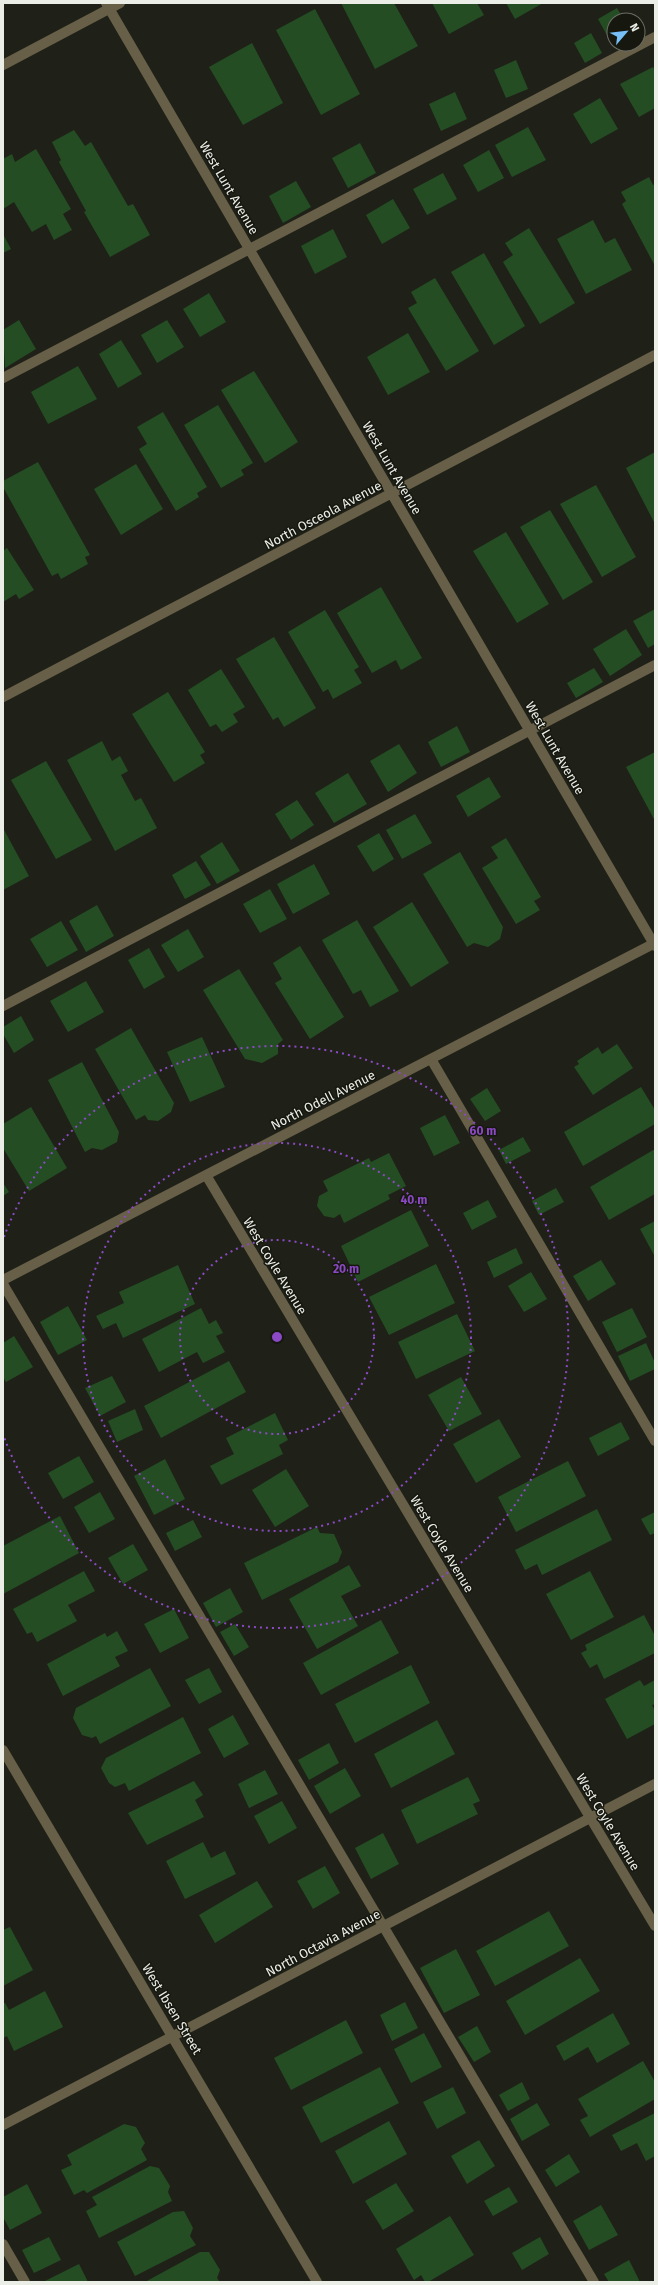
<svg xmlns="http://www.w3.org/2000/svg" width="658" height="2285" viewBox="0 0 658 2285" font-family="'Fira Sans',sans-serif">
<rect width="100%" height="100%" fill="#1f2118"/>
<!-- building -->
<path fill="#244d23" d="M341 3H394L418 46 375 69Z
M432 3H477L484 15 449 34Z
M506 3H543L515 19Z
M617 8 624 20H614V44H620L614 48 598 19Z
M315 9 360 94 321 115 276 30Z
M591 33 602 53 585 63 574 43Z
M252 43 283 103 243 125 209 67Z
M516 60 528 89 506 98 494 70Z
M653 67 655 70V108L639 117 620 84Z
M455 92 467 119 441 131 429 104Z
M600 98 618 129 591 144 573 114Z
M528 127 546 160 512 177 495 145Z
M74 130 85 146 91 142 128 206 133 204 150 235 110 257 84 212 86 211 59 162 61 160 52 142Z
M360 143 376 173 348 188 332 158Z
M36 149 71 209 63 214 72 230 54 240 46 224 32 232 14 202 3 209V159L12 154 15 162Z
M489 150 504 178 478 192 463 165Z
M443 173 457 199 427 215 413 189Z
M649 177 653 185 655 184V266L622 204 626 201 621 192Z
M296 181 311 207 283 223 269 196Z
M393 199 410 228 382 244 366 215Z
M593 220 605 243 615 238 632 270 586 294 557 239Z
M529 228 575 303 540 324 503 262 513 255 505 243Z
M333 229 347 257 315 274 301 246Z
M3 234 11 249 3 253Z
M484 253 525 326 494 345 451 272Z
M435 278 479 351 446 371 408 308 417 303 411 292Z
M209 293 226 322 200 337 183 309Z
M19 320 36 349 5 368 3 330Z
M167 320 184 347 157 363 141 335Z
M408 333 430 372 388 395 367 357Z
M121 340 142 374 118 388 99 354Z
M78 366 97 399 48 424 31 392Z
M254 371 298 442 265 463 221 390Z
M218 405 253 463 241 470 244 475 221 488 184 425Z
M163 412 207 487 197 493 199 497 176 511 139 449 147 444 137 427Z
M655 452V524L626 468Z
M38 462 90 555 85 557 88 564 61 579 58 573 52 576 3 487V481Z
M136 464 163 509 121 535 94 489Z
M596 485 636 557 602 577 560 504Z
M550 510 593 582 563 600 520 527Z
M506 532 549 604 517 623 473 551Z
M7 548 34 590 19 599 16 594 3 602V551Z
M381 587 422 658 401 670 396 660 372 673 337 613Z
M655 609V644L648 648 633 621Z
M325 610 359 667 354 670 362 683 333 699 328 689 323 692 288 632Z
M626 629 642 655 610 676 593 649Z
M274 637 316 708 284 727 278 717 273 720 236 659Z
M594 668 603 682 576 698 567 683Z
M221 669 245 707 233 714 238 722 222 732 216 724 210 727 188 690Z
M168 692 205 752 200 755 205 763 174 782 132 714Z
M457 726 470 752 441 767 428 742Z
M102 741 112 761 120 756 128 771 121 775 135 801 141 798 157 828 115 851 67 760Z
M399 744 417 773 388 792 370 761Z
M655 752V821L626 767Z
M46 761 92 840 56 859 11 780Z
M348 773 367 804 334 823 315 793Z
M489 777 501 797 468 817 456 796Z
M297 800 314 825 291 840 275 814Z
M415 814 432 843 402 859 386 830Z
M3 828 29 876 3 890Z
M379 833 394 859 373 872 357 846Z
M506 838 541 897 534 901 540 910 516 924 482 868 498 858 491 847Z
M222 842 240 871 217 884 200 856Z
M460 852 503 927 500 939 488 947 474 943 467 947 423 874Z
M196 861 211 885 185 899 172 875Z
M314 864 330 894 293 914 277 884Z
M270 889 287 919 260 933 243 904Z
M412 902 449 963 411 987 373 927Z
M97 905 114 936 86 952 69 921Z
M357 920 399 991 370 1007 361 990 353 994 322 940Z
M61 921 78 950 47 967 30 939Z
M188 929 204 957 178 972 161 945Z
M300 946 344 1017 310 1039 275 983 282 979 273 963Z
M149 948 165 977 144 989 128 960Z
M239 969 283 1040 278 1044V1054L262 1063 245 1059 203 990Z
M86 981 104 1012 68 1032 50 1001Z
M21 1016 34 1040 14 1053 3 1034V1027Z
M131 1028 174 1103 171 1112 158 1121 148 1120 145 1115 136 1120 95 1049Z
M202 1037 225 1087 190 1102 167 1052Z
M617 1044 633 1068 593 1095 574 1067 579 1064 577 1061 598 1047 602 1054Z
M82 1062 119 1132 117 1142 102 1150 92 1148 85 1152 48 1080Z
M641 1087 655 1110V1124L583 1166 564 1132Z
M487 1088 501 1111 485 1121 470 1099Z
M31 1107 67 1168 29 1191 3 1148V1124Z
M445 1115 460 1143 434 1156 420 1128Z
M523 1137 531 1151 506 1164 499 1150Z
M655 1149V1194L609 1220 590 1187Z
M389 1153 406 1186 388 1195 390 1199 344 1223 340 1214 334 1218 324 1216 317 1206 319 1196 328 1191 323 1181 369 1158 371 1162Z
M3 1183 9 1192 3 1196Z
M556 1188 564 1202 539 1215 532 1201Z
M488 1200 497 1217 472 1230 463 1213Z
M411 1210 429 1246 358 1282 341 1246Z
M655 1221V1257L640 1229Z
M516 1248 523 1263 494 1278 487 1262Z
M601 1260 616 1284 588 1301 573 1276Z
M436 1264 455 1303 389 1335 369 1297Z
M178 1265 195 1304 123 1338 116 1323 103 1329 96 1316 124 1303 119 1292Z
M531 1272 547 1299 524 1312 508 1286Z
M68 1306 87 1340 58 1355 40 1322Z
M201 1308 209 1324 216 1320 223 1333 216 1336 225 1352 203 1363 197 1352 159 1372 142 1339Z
M632 1308 647 1337 617 1352 602 1322Z
M457 1314 475 1351 416 1379 398 1342Z
M14 1336 33 1367 6 1382 3 1377V1343Z
M646 1343 655 1363V1369L630 1381 618 1356Z
M229 1361 246 1392 161 1438 144 1406Z
M112 1376 126 1402 100 1416 85 1388Z
M461 1377 482 1414 449 1431 428 1395Z
M135 1409 143 1430 117 1442 108 1421Z
M275 1413 288 1440 279 1445 283 1454 221 1485 210 1466 234 1454 226 1438Z
M499 1419 521 1457 476 1483 453 1444Z
M621 1422 630 1439 598 1456 589 1438Z
M79 1456 94 1482 63 1499 48 1473Z
M165 1459 185 1499 154 1515 134 1476Z
M568 1461 586 1496 516 1532 498 1497Z
M286 1469 309 1506 275 1527 252 1490Z
M100 1492 115 1519 89 1533 74 1507Z
M597 1509 612 1540 542 1575 537 1564 525 1570 515 1550Z
M655 1512V1533L650 1535 641 1519Z
M60 1516 79 1553 3 1594V1546Z
M193 1520 202 1537 175 1551 166 1533Z
M317 1527 320 1533 334 1534 342 1552 338 1562 262 1600 244 1563Z
M133 1544 148 1570 123 1584 108 1558Z
M349 1565 361 1586 341 1596 358 1626 317 1649 289 1599Z
M84 1571 95 1591 68 1605 77 1621 37 1642 32 1632 27 1634 13 1609Z
M590 1571 614 1617 571 1640 546 1594Z
M230 1588 243 1612 216 1627 203 1603Z
M174 1609 189 1638 160 1653 144 1624Z
M644 1615 655 1636V1653L604 1679 597 1664 590 1668 581 1653 587 1650 585 1645Z
M381 1620 399 1653 321 1695 303 1663Z
M235 1624 249 1647 234 1656 220 1632Z
M117 1631 128 1651 115 1657 120 1666 63 1696 47 1664 105 1633 107 1637Z
M411 1665 430 1703 355 1743 335 1704Z
M150 1668 171 1706 100 1744 96 1736 92 1738 82 1735 73 1718 76 1708Z
M209 1668 222 1692 199 1704 185 1680Z
M640 1680 644 1686 655 1680V1704L652 1705 655 1711V1724L627 1739 605 1699Z
M233 1715 249 1744 224 1758 208 1729Z
M183 1717 201 1753 129 1791 125 1783 115 1787 109 1783 101 1768 106 1758Z
M437 1720 455 1754 391 1788 374 1754Z
M329 1743 339 1763 309 1780 298 1760Z
M345 1768 361 1796 330 1814 314 1786Z
M265 1770 278 1794 249 1808 238 1784Z
M468 1777 480 1801 473 1804 478 1814 417 1844 401 1810Z
M194 1781 203 1795 195 1800 204 1817 147 1845 128 1813Z
M282 1801 297 1828 269 1844 254 1816Z
M383 1833 399 1864 371 1879 355 1848Z
M203 1842 211 1858 225 1851 236 1874 185 1899 166 1861Z
M325 1866 340 1893 313 1909 297 1881Z
M257 1881 273 1907 215 1943 199 1915Z
M549 1911 569 1946 495 1986 476 1951Z
M10 1927 33 1970 3 1986V1930Z
M456 1949 480 1995 444 2013 420 1968Z
M580 1958 600 1991 525 2035 506 2001Z
M45 1991 63 2027 14 2051 7 2036 3 2038V2003H5L9 2010Z
M405 2002 418 2028 392 2041 380 2015Z
M613 2013 630 2044 597 2063 588 2047 564 2061 556 2046Z
M346 2020 363 2053 291 2090 274 2058Z
M477 2026 491 2052 474 2062 458 2037Z
M424 2033 442 2067 411 2083 394 2049Z
M643 2061 655 2082V2099L590 2137 580 2120 588 2116 578 2099Z
M380 2067 399 2103 321 2143 302 2107Z
M522 2082 530 2099 508 2111 499 2095Z
M453 2087 466 2113 437 2129 423 2102Z
M537 2103 550 2125 522 2141 510 2119Z
M655 2113V2156L646 2161 637 2143 621 2151 612 2135Z
M389 2121 407 2154 353 2184 335 2151Z
M124 2124 136 2127 145 2143 141 2149 147 2160 87 2193 84 2190 74 2195 61 2170 72 2165 67 2155Z
M479 2140 495 2166 467 2184 451 2156Z
M569 2154 580 2172 556 2187 545 2170Z
M150 2166 159 2168 170 2186 168 2192 172 2201 99 2238 86 2211 97 2205 92 2197Z
M396 2183 414 2211 383 2230 365 2201Z
M27 2184 42 2213 10 2230 3 2217V2197Z
M509 2187 518 2202 493 2216 484 2201Z
M601 2205 618 2235 589 2250 573 2221Z
M184 2211 193 2228 190 2236 196 2245 135 2276 117 2242 173 2212Z
M450 2216 474 2255 428 2282H425L421 2275 414 2280 396 2249Z
M49 2237 61 2260 34 2273 22 2250Z
M540 2237 549 2254 522 2270 512 2253Z
M200 2252H209L220 2270 217 2278 220 2282H145Z
M629 2260 640 2282H609L604 2274Z
M79 2264 88 2282H43Z"/>
<g fill="none" stroke-linecap="round" stroke-linejoin="round">
<!-- minor -->
<path stroke="#675f47" stroke-width="10" d="M106 3 655 946
M3 65 120 3
M3 378 655 37
M3 697 655 355
M3 1006 655 665
M431 1059 655 1441
M206 1175 655 1926
M3 1280 655 943
M3 1284 594 2282
M3 1750 317 2282
M3 2125 655 1784
M3 2244 25 2282"/>
</g>
<!-- distance rings -->
<g fill="none" stroke="#8c49c5" stroke-width="2" stroke-dasharray="2 4">
<circle cx="277" cy="1337" r="97"/>
<circle cx="277" cy="1337" r="194"/>
<path d="M4 1237A291 291 0 1 1 4 1437"/>
</g>
<g text-anchor="middle" dominant-baseline="central" stroke-width="3" stroke-linejoin="round" paint-order="stroke">
<!-- street labels -->
<g font-size="13" fill="#ebede7" stroke="#16180f">
<text transform="translate(229 188) rotate(60)">West Lunt Avenue</text>
<text transform="translate(392 468) rotate(60)">West Lunt Avenue</text>
<text transform="translate(323 515) rotate(-28)">North Osceola Avenue</text>
<text transform="translate(555 748) rotate(60)">West Lunt Avenue</text>
<text transform="translate(323 1100) rotate(-27)">North Odell Avenue</text>
<text transform="translate(275 1266) rotate(59)">West Coyle Avenue</text>
<text transform="translate(442 1544) rotate(59)">West Coyle Avenue</text>
<text transform="translate(608 1822) rotate(59)">West Coyle Avenue</text>
<text transform="translate(323 1943) rotate(-28)">North Octavia Avenue</text>
<text transform="translate(172 2009) rotate(59)">West Ibsen Street</text>
</g>
</g>
<circle cx="277" cy="1337" r="6" fill="#8c49c5" stroke="#16180f" stroke-width="2"/>
<g font-size="12" text-anchor="middle" font-weight="bold" fill="#8c49c5" stroke="#16180f" stroke-width="3" stroke-linejoin="round" paint-order="stroke">
<text x="483" y="1135">60 m</text>
<text x="414" y="1204">40 m</text>
<text x="346" y="1273">20 m</text>
</g>
<!-- border -->
<rect width="658" height="2285" fill="none" stroke="#ebede7" stroke-width="8"/>
<!-- north arrow -->
<g transform="translate(626 32) rotate(62)"><circle r="19" fill="#16180f" stroke="#6b6d65"/>
<path d="M0-3L7 15L0 10L-7 15Z" fill="#77bff7"/>
<text y="-6" font-size="11" font-weight="bold" text-anchor="middle" fill="#ebede7">N</text>
</g>
</svg>
